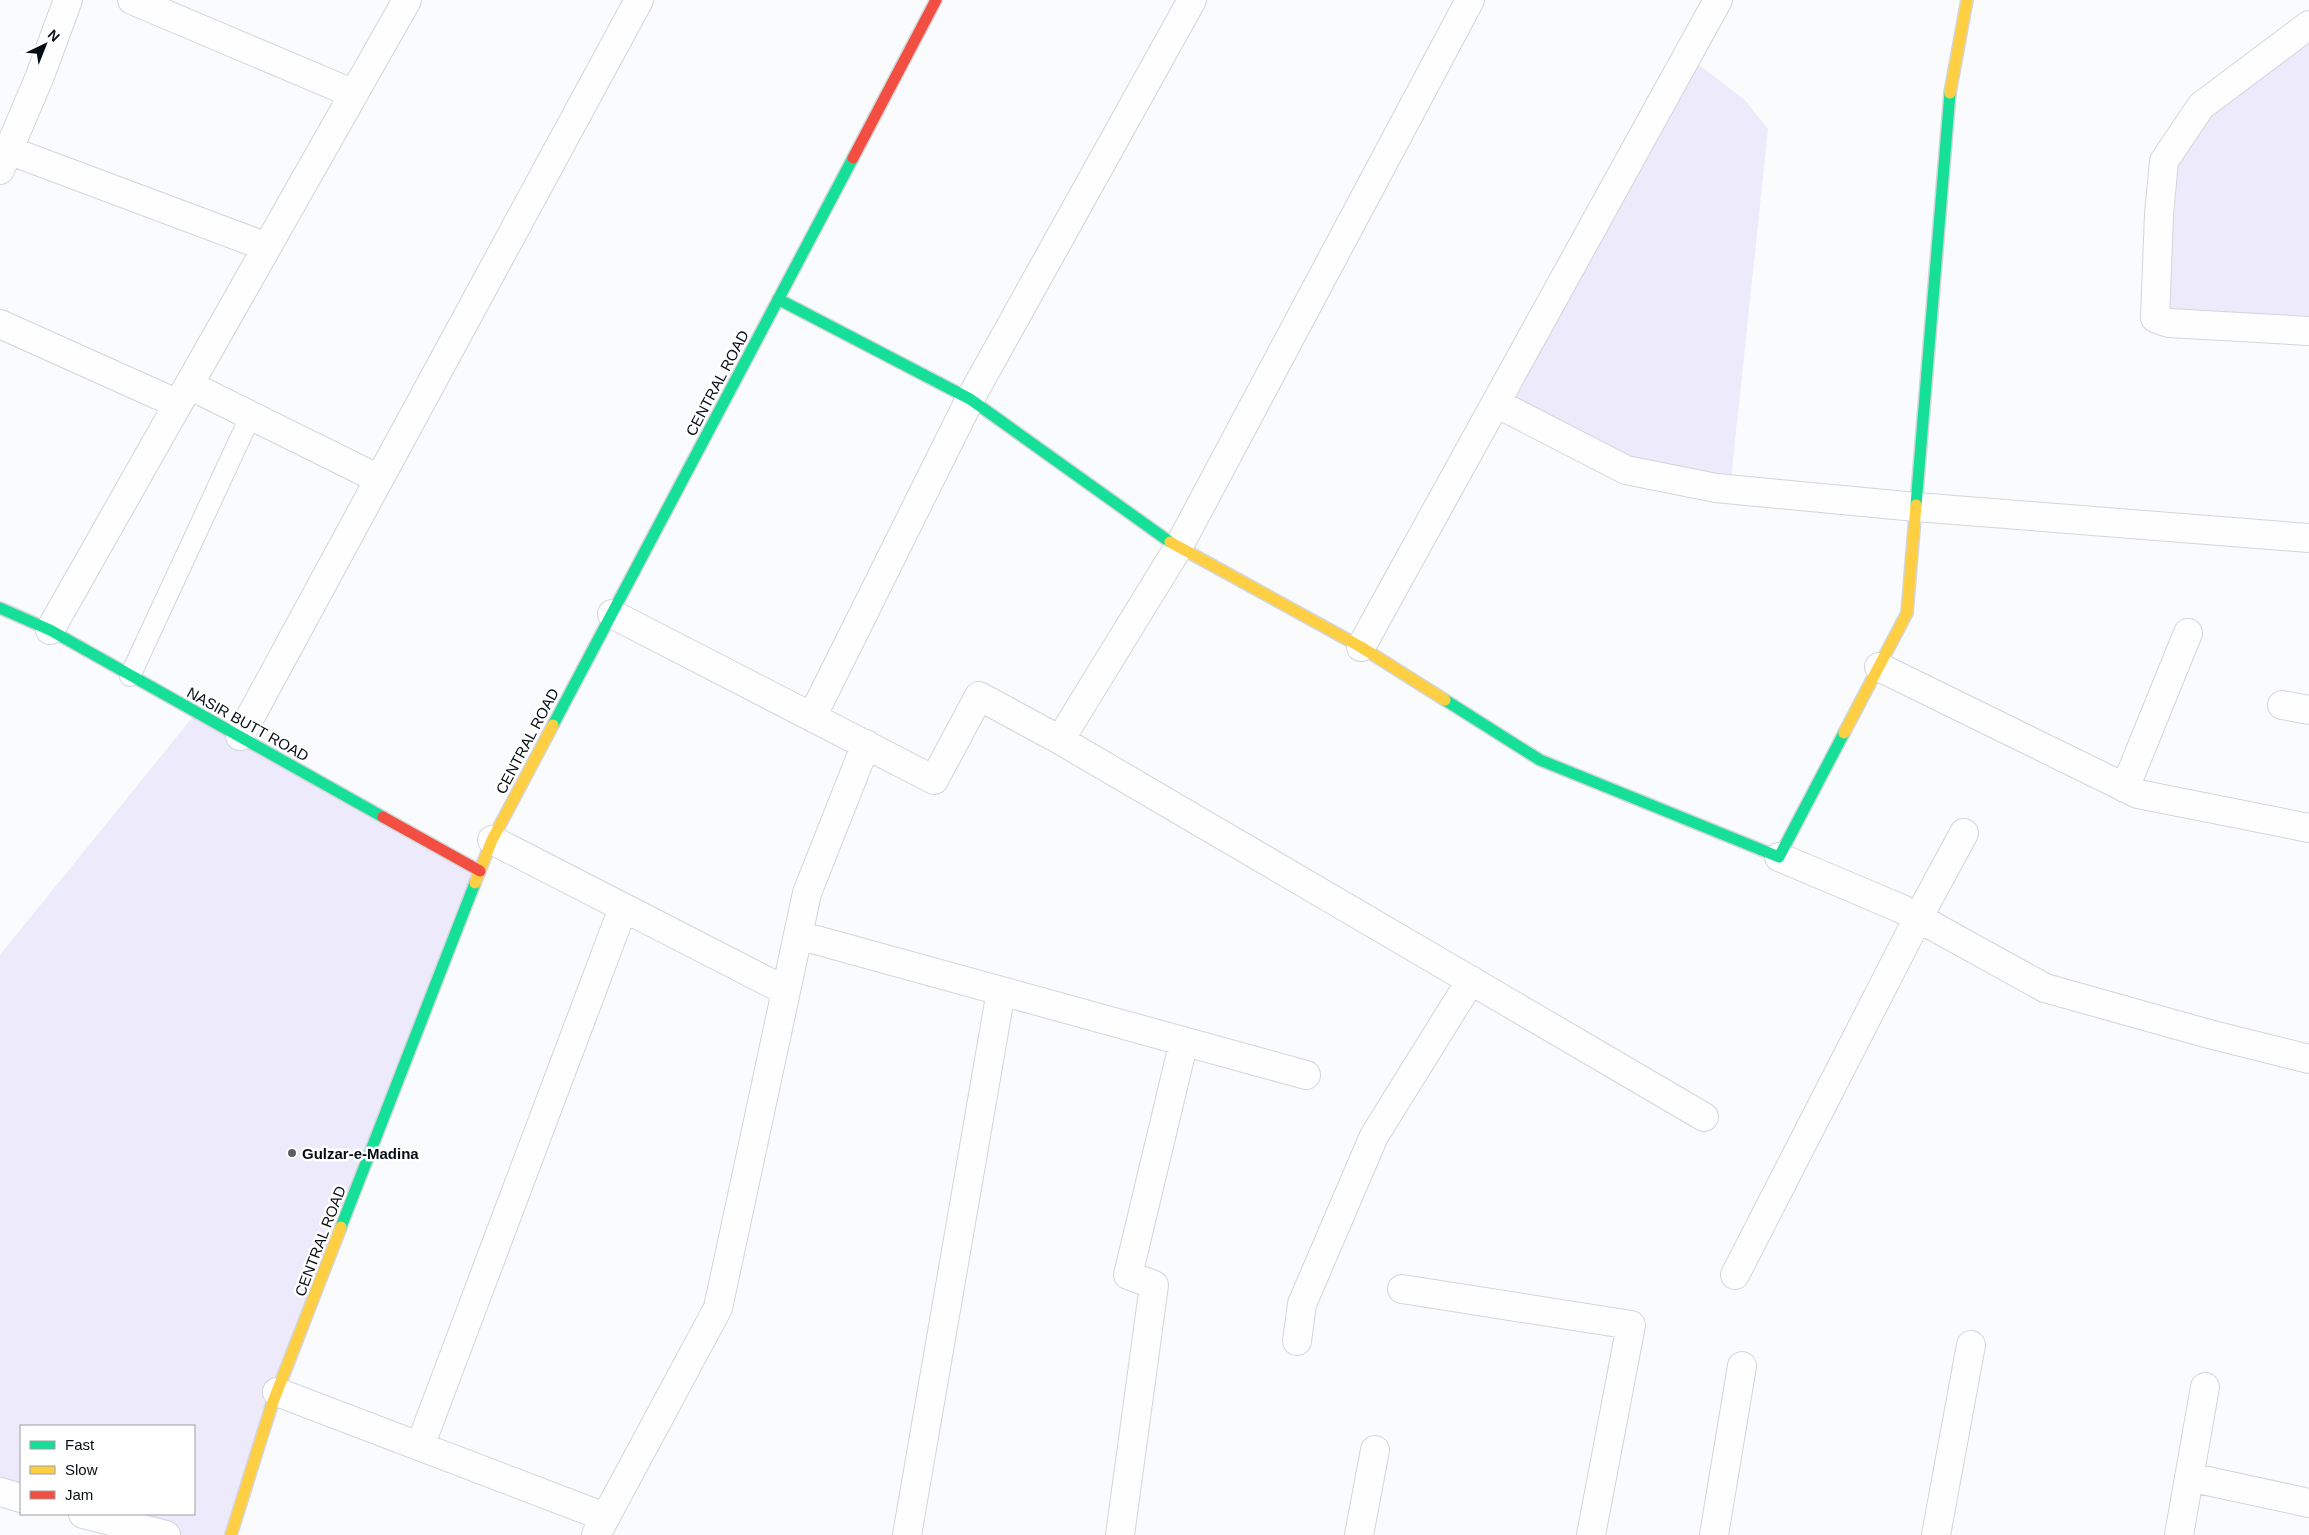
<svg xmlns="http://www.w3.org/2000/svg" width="2309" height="1535" viewBox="0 0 2309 1535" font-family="Arial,sans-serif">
<rect width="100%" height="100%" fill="#f9fbfd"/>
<!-- green -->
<path fill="#eceafb" d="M2309 25V331L2169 323 2164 161 2201 106Z
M1687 56 1745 100 1768 129 1730 489 1626 470 1496 403Z
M196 713 480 871 232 1535H165L80 1514H194V1426H21V1499L0 1494V955Z"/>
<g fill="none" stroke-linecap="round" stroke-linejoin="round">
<!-- lane casing -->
<g stroke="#d2d6db" stroke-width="22">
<path id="lane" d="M130 676 251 415"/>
</g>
<!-- street casing -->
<g stroke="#d2d6db" stroke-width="30">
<path id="street" d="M132 0 354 94
M1470 0 1178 548 1060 740 1704 1117
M2309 25 2201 106 2164 161 2159 214 2155 318 2169 323 2309 331
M8 150 267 247
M0 170 40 76 68 0
M0 324 178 404
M189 385 379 479
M1496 403 1626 470 1716 488 1916 507 2309 538
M612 614 934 780 979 696 1060 740
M50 630 407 0
M1361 647 1718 0
M1879 667 2138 794 2309 828
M2282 705 2309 710
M812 717 970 399 1192 0
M240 736 639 0
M2125 788 2188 633
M492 840 786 991
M1779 857 1902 909 2045 988 2209 1034 2309 1059
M798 935 1306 1075
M1735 1275 1918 918 1964 833
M1402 1289 1631 1325 1591 1535
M1297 1341 1302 1304 1374 1136 1471 980
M277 1392 605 1517
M420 1446 623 908
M2189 1477 2309 1503
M0 1492 21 1498
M83 1514 166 1535
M596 1535 718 1308 807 893 866 744
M907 1535 1001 991
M1120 1535 1154 1285 1128 1275 1184 1041
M1359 1535 1375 1450
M1714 1535 1742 1366
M1936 1535 1971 1345
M2179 1535 2205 1387"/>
</g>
<!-- fast casing -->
<g stroke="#d2d6db" stroke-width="14">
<path id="fast" d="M778 299 970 399 1170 542
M1916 505 1950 93
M0 608 50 630 383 817
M1445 700 1540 760 1779 857 1844 733
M553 725 853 158
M341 1227 475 883"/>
</g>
<!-- slow casing -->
<g stroke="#d2d6db" stroke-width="14">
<path id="slow" d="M1950 93 1967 0
M1170 542 1361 647 1445 700
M1844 733 1907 613 1916 505
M475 883 492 840 553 725
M231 1535 271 1407 341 1227"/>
</g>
<!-- jam casing -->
<g stroke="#d2d6db" stroke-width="14">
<path id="jam" d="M853 158 936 0
M383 817 480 871"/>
</g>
<!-- lane -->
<use href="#lane" stroke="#fefeff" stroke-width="20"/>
<!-- street -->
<use href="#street" stroke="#fefeff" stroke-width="28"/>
<!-- fast -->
<use href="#fast" stroke="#16e098" stroke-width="11"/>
<!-- slow -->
<use href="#slow" stroke="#ffcf43" stroke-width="11"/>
<!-- jam -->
<use href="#jam" stroke="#f24e42" stroke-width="11"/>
</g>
<!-- markers -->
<circle fill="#5b6064" stroke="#fff" stroke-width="2" cx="292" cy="1153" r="5"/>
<g text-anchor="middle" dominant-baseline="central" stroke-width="5" stroke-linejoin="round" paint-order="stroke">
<!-- street labels -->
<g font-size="15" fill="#060d12" stroke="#fff">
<text transform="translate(717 383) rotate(-62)">CENTRAL ROAD</text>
<text transform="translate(248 724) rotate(29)">NASIR BUTT ROAD</text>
<text transform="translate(527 741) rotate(-62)">CENTRAL ROAD</text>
<text transform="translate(320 1241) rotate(-69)">CENTRAL ROAD</text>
</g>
<!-- poi labels -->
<g font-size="15" font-weight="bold" fill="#060d12" stroke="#fff" text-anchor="start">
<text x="302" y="1153">Gulzar-e-Madina</text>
</g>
</g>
<!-- legend -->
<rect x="20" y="1425" width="175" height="90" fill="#ffffff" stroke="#9b9ea0"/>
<rect x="30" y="1441" width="25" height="8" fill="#16e098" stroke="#9b9ea0"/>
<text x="65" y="1450" font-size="15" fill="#060d12">Fast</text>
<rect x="30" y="1466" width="25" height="8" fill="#ffcf43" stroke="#9b9ea0"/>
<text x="65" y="1475" font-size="15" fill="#060d12">Slow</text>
<rect x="30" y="1491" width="25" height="8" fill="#f24e42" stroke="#9b9ea0"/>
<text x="65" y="1500" font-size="15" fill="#060d12">Jam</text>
<!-- north arrow -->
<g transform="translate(45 45) rotate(43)" stroke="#ffffff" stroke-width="4" paint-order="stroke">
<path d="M0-4L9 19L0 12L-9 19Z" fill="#060d12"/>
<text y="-8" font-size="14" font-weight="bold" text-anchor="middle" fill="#060d12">N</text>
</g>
</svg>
